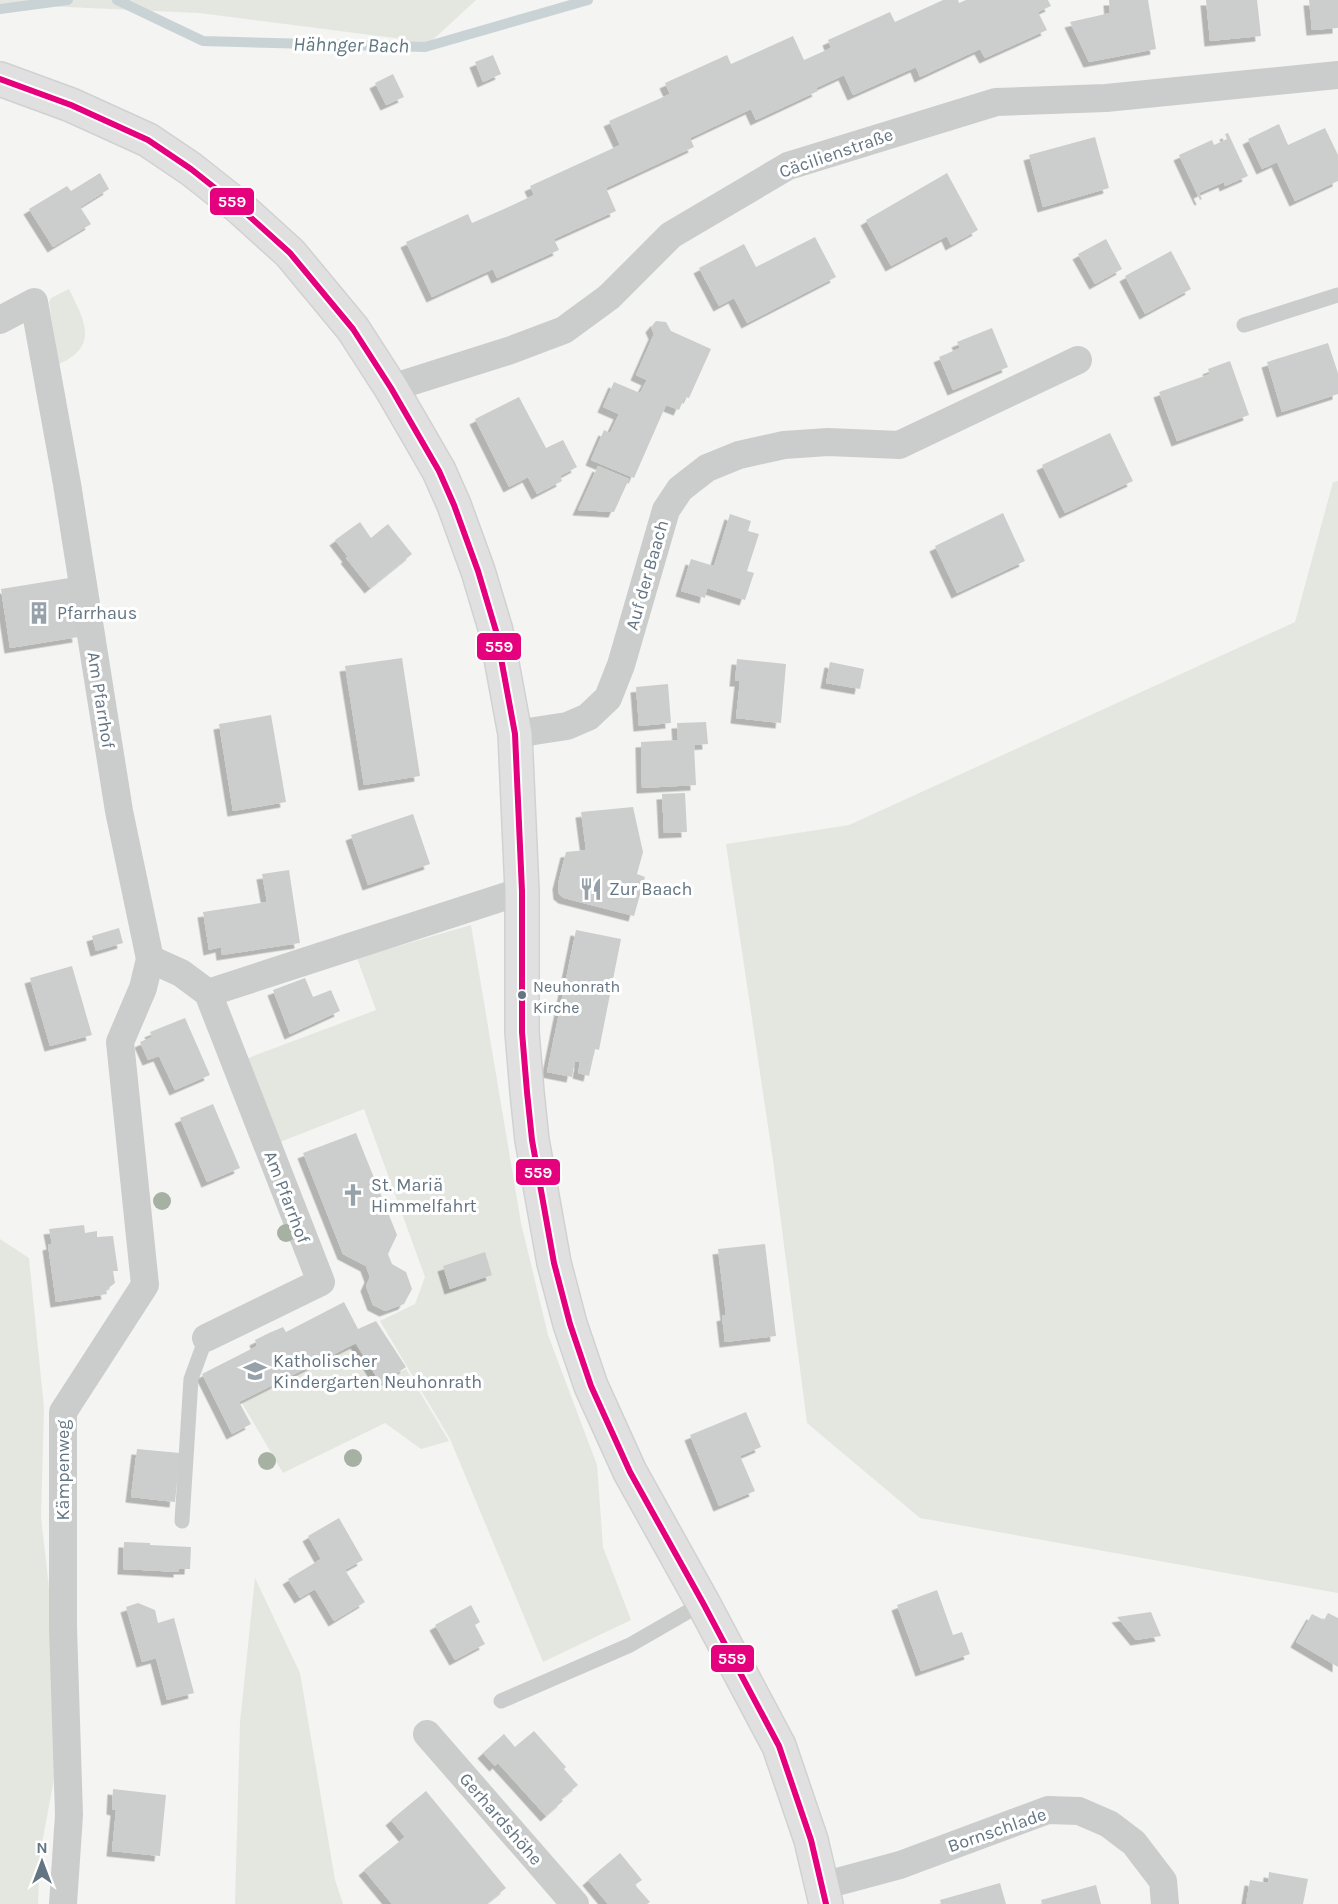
<svg xmlns="http://www.w3.org/2000/svg" width="1338" height="1904" viewBox="0 0 1338 1904" font-family="Karla,sans-serif">
<defs>
<filter id="shadow"><feDropShadow dx="-5.5" dy="5.5" stdDeviation="0" flood-color="#0004"/></filter>
</defs>
<rect width="100%" height="100%" fill="#f4f4f2"/>
<!-- green -->
<path fill="#e4e7e0" d="M0 0H476L425 47 402 39 199 13 0 4Z
M69 289C84 320 100 346 59 364L49 303 51 298Z
M1338 481V1593L920 1518 807 1423 773 1160 726 844 849 825 1295 622 1333 482Z
M471 925 521 1223 548 1335 597 1465 603 1547 631 1620 543 1662 450 1439 380 1321 415 1304 425 1277 364 1109 275 1144 243 1060 376 1010 357 958Z
M0 1239 29 1258 44 1408 41 1517 49 1588 55 1774 40 1854 38 1904H0Z
M355 1345 380 1383 406 1369 449 1441 421 1449 385 1423 283 1473 242 1403Z
M255 1578 300 1673 335 1880 343 1904H235L240 1722Z"/>
<g fill="none" stroke-linecap="round" stroke-linejoin="round">
<!-- stream -->
<path stroke="#c9d3d5" stroke-width="10" d="M117 0 203 41 425 47 588 0
M0 9 68 0"/>
</g>
<!-- building -->
<path fill="#cccece" filter="url(#shadow)" d="M943 0H958L959 3 966 0H1048L1051 6 1038 12 1047 30 985 58 980 49 920 77 916 67 853 95 844 75 816 88 818 91 756 120 751 109 690 138 694 147 606 188 616 211 554 239 559 250 497 278 493 269 432 297 406 242 468 214 472 223 504 209 534 195 530 186 620 145 609 121 670 94 665 83 727 55 731 64 793 36 804 60 831 48 828 40 890 12 895 22Z
M1109 0H1148L1156 49 1089 62 1070 22 1110 13Z
M1206 0H1257L1261 36 1210 41Z
M1309 0H1338V28L1312 30Z
M493 55 501 74 483 82 475 62Z
M393 74 404 97 386 105 375 83Z
M1279 124 1288 145 1325 128 1338 155V181L1295 201 1277 162 1262 169 1248 139Z
M1228 133 1248 176 1225 186 1224 182 1199 193 1202 199 1200 200 1179 155 1212 140 1214 145 1227 139 1225 134Z
M1095 137 1109 188 1043 207 1029 155Z
M100 173 109 189 80 207 91 224 53 247 29 209 67 186 71 191Z
M947 173 978 230 951 245 947 236 891 266 866 220Z
M815 237 836 277 747 323 734 298 719 306 699 268 744 244 756 267Z
M1106 239 1122 269 1095 284 1078 254Z
M1171 251 1191 289 1145 314 1125 276Z
M656 321 666 322 671 331 711 349 689 398 685 397 679 410 666 405 634 478 591 460 604 430 610 433 619 414 603 407 614 382 640 393 647 380 636 375 654 334 651 327Z
M992 328 1008 367 953 390 939 357 960 348 957 342Z
M1328 343 1338 373V394L1282 412 1267 362Z
M1230 361 1249 415 1177 441 1159 392 1210 374 1208 369Z
M519 397 546 448 563 440 577 467 560 476 562 481 537 494 528 477 509 487 475 419Z
M1110 433 1133 481 1065 513 1042 465Z
M598 466 629 479 614 512 578 510Z
M1003 513 1025 561 957 593 935 546Z
M730 514 751 521 748 531 759 534 747 571 754 573 745 600 707 588 705 598 681 591 691 559 714 566Z
M360 522 371 538 388 524 412 554 370 588 346 558 348 557 335 540Z
M69 578 78 637 10 648 1 589Z
M402 658 420 776 364 785 345 666Z
M737 659 786 664 781 723 736 718 740 681H735Z
M830 662 864 669 860 689 826 683Z
M668 684 671 723 639 726 636 687Z
M271 715 286 802 233 811 219 724Z
M706 722 708 744 694 745 696 785 642 788 641 742 678 740 677 723Z
M685 793 687 832 664 833 662 794Z
M633 807 643 852 637 874 645 877 634 916 564 898 559 894 558 884 566 852 586 850 581 812Z
M413 814 430 864 368 885 351 835Z
M289 870 300 943 222 955 221 947 209 950 203 912 267 902 262 874Z
M119 928 123 943 96 951 92 936Z
M576 930 621 939 599 1050 595 1049 589 1076 578 1073 580 1062 575 1061 572 1077 547 1072Z
M72 966 92 1035 50 1046 30 978Z
M305 978 313 997 331 990 340 1011 290 1034 273 990Z
M185 1018 210 1075 175 1090 159 1056 148 1060 140 1042 152 1037 150 1032Z
M213 1104 240 1168 207 1182 180 1118Z
M356 1133 397 1235 388 1254 392 1264 406 1272 412 1289 404 1304 385 1311 373 1305 366 1286 370 1277 366 1266 343 1254 303 1153Z
M84 1225 85 1233 97 1231V1237L113 1236 118 1271H113L115 1283 106 1290 107 1294 56 1302 48 1245 52 1244 49 1229Z
M765 1244 776 1336 725 1342 722 1316 726 1315 718 1249Z
M485 1252 492 1275 450 1289 443 1266Z
M344 1302 358 1329 376 1321 406 1367 381 1384 356 1343 239 1402 251 1424 232 1434 202 1374 257 1346 255 1340 269 1333 283 1327 286 1332Z
M746 1412 761 1447 740 1456 755 1491 719 1506 690 1435Z
M137 1449 180 1453 175 1502 131 1497Z
M339 1518 363 1560 345 1570 365 1602 334 1621 315 1589 300 1598 288 1579 321 1559 308 1536Z
M124 1542 150 1543V1545L191 1547 190 1569H179V1572L123 1569Z
M937 1590 953 1635 962 1632 970 1654 921 1671 897 1605Z
M138 1603 155 1610 158 1623 174 1618 194 1693 167 1700 156 1658 142 1662 126 1607Z
M471 1605 480 1622 475 1625 485 1644 455 1660 435 1625Z
M1151 1612 1161 1636 1136 1640 1117 1617Z
M1328 1613 1338 1618V1667L1296 1642 1312 1614 1324 1620Z
M534 1731 566 1767 564 1769 578 1785 561 1799 563 1801 546 1816 498 1763 495 1766 483 1753 504 1734 515 1747Z
M113 1789 166 1795 160 1856 112 1851 116 1810 112 1809Z
M426 1791 506 1888 486 1904H392L364 1870 405 1837 391 1820Z
M620 1853 642 1880 635 1885 650 1902 647 1904H608L588 1880Z
M1269 1872 1308 1879 1303 1904H1246L1250 1880 1268 1883Z
M1000 1883 1006 1904H941L940 1900Z
M1096 1885 1101 1904H1042L1041 1900Z"/>
<g fill="none" stroke-linecap="round" stroke-linejoin="round">
<!-- secondary casing -->
<g stroke="#d0d2d2" stroke-width="36">
<path id="secondary" d="M0 79 71 105 148 140 191 169 239 207 290 253 353 329 391 388 420 438 439 471 454 505 478 571 496 631 515 734 522 891V1032L527 1092 532 1140 554 1263 570 1324 591 1386 630 1472 703 1603 779 1746 811 1840 826 1904"/>
</g>
<!-- lane -->
<path stroke="#cbcdcd" stroke-width="15" d="M1244 325 1338 295
M182 1521 191 1379 206 1338
M501 1701 630 1645 703 1603"/>
<!-- street -->
<path stroke="#cbcdcd" stroke-width="28" d="M0 320 34 302 67 484 119 811 150 959 143 988 120 1042 145 1285 63 1412V1627L69 1815 63 1904
M391 388 511 350 564 330 609 297 671 235 788 166 996 102 1106 98 1338 75
M515 734 567 726 588 717 608 698 621 665 666 510 680 489 707 468 739 455 784 445 828 442 899 445 1078 360
M150 959 181 973 208 993 321 1282 206 1338
M208 993 522 891
M427 1734 575 1904
M822 1886 900 1865 1048 1810 1079 1811 1109 1824 1134 1843 1163 1881 1165 1904"/>
<!-- secondary -->
<use href="#secondary" stroke="#e0e0e0" stroke-width="33"/>
<!-- bus-1 casing -->
<g stroke="#fff" stroke-width="10">
<path id="bus-1" d="M0 79 71 105 148 140 191 169 239 207 290 253 353 329 391 388 439 471 454 505 478 571 496 631 515 734 522 891V1032L527 1092 532 1140 554 1263 570 1324 591 1386 630 1472 703 1603 779 1746 811 1840 826 1904"/>
</g>
<!-- bus-1 -->
<use href="#bus-1" stroke="#e5007d" stroke-width="6"/>
</g>
<!-- trees -->
<g fill="#a6b1a3">
<circle cx="162" cy="1201" r="9"/>
<circle cx="286" cy="1233" r="9"/>
<circle cx="353" cy="1458" r="9"/>
<circle cx="267" cy="1461" r="9"/>
</g>
<!-- icons -->
<defs>
<g id="building-bare" transform="scale(1.8)"><path d="M-4-6H4V6H1V3H-1V6H-4ZM-2.5-4.3h1.7v1.8h-1.7ZM.8-4.3h1.7v1.8H.8ZM-2.5-1h1.7V.8h-1.7ZM.8-1h1.7V.8H.8Z" fill="#96a1aa" stroke="#fff" stroke-width="2.5" paint-order="stroke"/></g>
<g id="restaurant-bare" transform="scale(1.8)"><path d="M-5-6h1v4h1v-4h1v4h1v-4h1v5L-1.5 .5V6h-2V.5L-5-1ZM5-6V6H3V1.5H1.5Q1.5-4 5-6Z" fill="#96a1aa" stroke="#fff" stroke-width="2.5" paint-order="stroke"/></g>
<g id="church-bare" transform="scale(1.8)"><path d="M-1.2-6h2.4v3.5h3.3v2.4h-3.3V6h-2.4V-.1h-3.3v-2.4h3.3Z" fill="#96a1aa" stroke="#fff" stroke-width="2.5" paint-order="stroke"/></g>
<g id="school-bare" transform="scale(1.8)"><path d="M0-5L7-2L0 1L-7-2ZM-4 1L0 2.5L4 1V4Q0 6-4 4Z" fill="#96a1aa" stroke="#fff" stroke-width="2.5" paint-order="stroke"/></g>
</defs>
<g fill-rule="evenodd">
<use href="#building-bare" x="39" y="613"/>
<use href="#restaurant-bare" x="591" y="889"/>
<use href="#church-bare" x="353" y="1195"/>
<use href="#school-bare" x="255" y="1371"/>
</g>
<!-- markers -->
<circle fill="#637583" stroke="#fff" stroke-width="2" cx="522" cy="995" r="5"/>
<g text-anchor="middle" dominant-baseline="central" stroke-width="6" stroke-linejoin="round" paint-order="stroke">
<!-- bus labels -->
<g font-size="16" fill="#637583" stroke="#fff" text-anchor="start">
<text x="533" y="986">Neuhonrath<tspan x="533" dy="21">Kirche</tspan></text>
</g>
<!-- street labels -->
<g font-size="18" fill="#637583" stroke="#fff">
<text transform="translate(836 153) rotate(-19)">Cäcilienstraße</text>
<text transform="translate(647 575) rotate(-74)">Auf der Baach</text>
<text transform="translate(101 700) rotate(81)">Am Pfarrhof</text>
<text transform="translate(287 1197) rotate(69)">Am Pfarrhof</text>
<text transform="translate(63 1470) rotate(-90)">Kämpenweg</text>
<text transform="translate(501 1819) rotate(49)">Gerhardshöhe</text>
<text transform="translate(997 1830) rotate(-19)">Bornschlade</text>
</g>
<!-- poi labels -->
<g font-size="18" fill="#637583" stroke="#fff" text-anchor="start">
<text x="57" y="613">Pfarrhaus</text>
<text x="609" y="889">Zur Baach</text>
<text x="371" y="1185">St. Mariä<tspan x="371" dy="21">Himmelfahrt</tspan></text>
<text x="273" y="1361">Katholischer<tspan x="273" dy="21">Kindergarten Neuhonrath</tspan></text>
</g>
<!-- water labels -->
<g font-size="20" font-style="italic" fill="#5f7780" stroke="#fff">
<text transform="translate(351 45) rotate(1)">Hähnger Bach</text>
</g>
</g>
<g stroke="#fff" stroke-width="2">
<rect x="209" y="187" width="46" height="29" rx="6" fill="#e5007d"/>
<rect x="476" y="632" width="46" height="29" rx="6" fill="#e5007d"/>
<rect x="515" y="1158" width="46" height="28" rx="6" fill="#e5007d"/>
<rect x="710" y="1644" width="45" height="29" rx="6" fill="#e5007d"/>
</g>
<g font-size="16" text-anchor="middle" font-weight="bold" fill="#fff">
<text x="232" y="207">559</text>
<text x="499" y="652">559</text>
<text x="538" y="1178">559</text>
<text x="732" y="1664">559</text>
</g>
<!-- north arrow -->
<g transform="translate(42 1862)" stroke="#ffffff" stroke-width="4.5" paint-order="stroke">
<path d="M0-4.5L10 22L0 15L-10 22Z" fill="#637583"/>
<text y="-9" font-size="16" font-weight="bold" text-anchor="middle" fill="#637583">N</text>
</g>
</svg>
